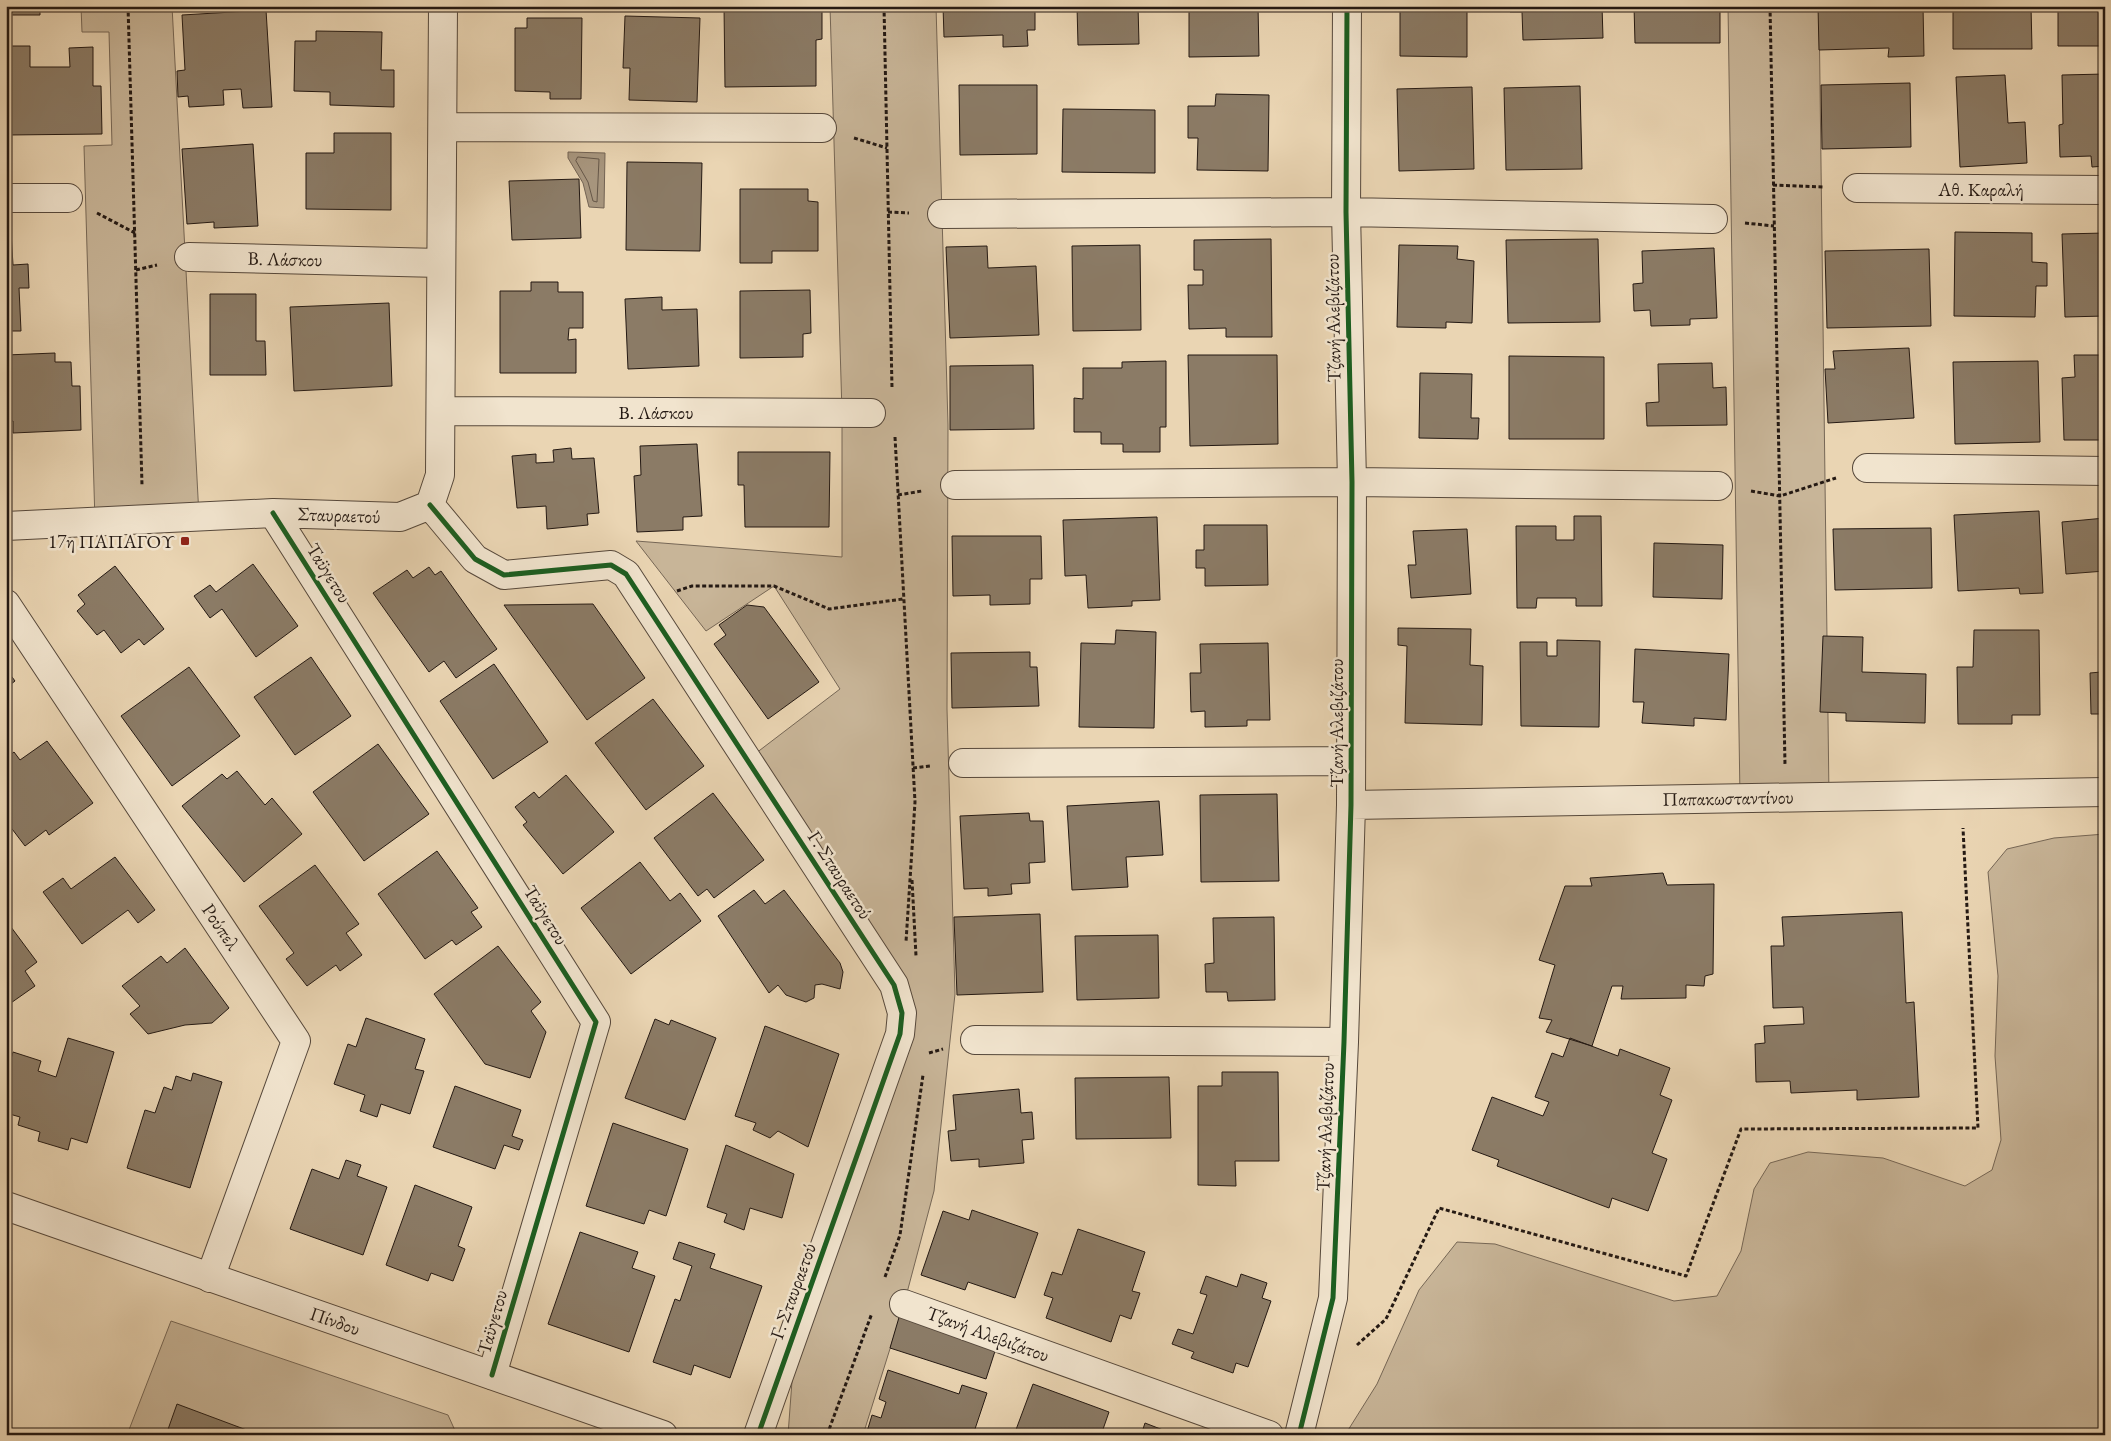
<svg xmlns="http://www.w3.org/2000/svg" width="2111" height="1441" viewBox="0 0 2111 1441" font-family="'EB Garamond',serif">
<rect width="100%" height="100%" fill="#ead5b3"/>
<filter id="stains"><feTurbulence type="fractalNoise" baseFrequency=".004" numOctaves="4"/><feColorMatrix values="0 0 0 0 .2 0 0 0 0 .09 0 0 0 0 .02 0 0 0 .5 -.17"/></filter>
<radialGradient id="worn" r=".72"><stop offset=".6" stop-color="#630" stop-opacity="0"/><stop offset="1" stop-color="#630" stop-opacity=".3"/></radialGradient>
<!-- green -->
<path fill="#c8b598" stroke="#766756" d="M81 6H172L199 516 95 522 84 146 112 145 109 32H82Z
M830 6H936L948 425 947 709 955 994 934 1191 904 1304 863 1435H788L796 1327 900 1034 894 985 747 760 840 689 774 586 706 631 636 541 842 557V413Z
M1728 6H1819L1829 797 1740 798Z
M2105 834V1435H1345L1377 1384 1419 1290 1457 1242 1495 1244 1674 1301 1717 1296 1741 1251 1754 1189 1770 1163 1808 1152 1883 1158 1965 1186 1992 1170 2001 1140 1995 1056 1998 976 1988 872 2007 849 2054 838Z
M171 1321 448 1415 457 1435H127Z"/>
<!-- water -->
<path fill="#a7957d" stroke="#736353" d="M568 152 605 153 604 208 589 207 583 183 568 158Z"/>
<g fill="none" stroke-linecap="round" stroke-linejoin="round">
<!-- shore -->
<path stroke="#665748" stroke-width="1" d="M578 157 599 159 597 202 593 201 588 182 576 161Z"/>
</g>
<!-- building -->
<path fill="#8b7b66" stroke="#241913" d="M6 6H40V15H6Z
M724 6H822V39L816 40V86L725 87Z
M943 6H1035V30H1027L1028 46 1003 47V35L944 37Z
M1077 6H1138L1139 44 1078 45Z
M1189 6H1258L1259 56 1189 57Z
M1400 6H1467V57L1400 56Z
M1510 6H1602L1603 38 1523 40 1522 12H1510Z
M1634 6H1720V43H1635Z
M1818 6H1923L1924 56 1888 57 1889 48 1819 50Z
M1953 6H2031L2032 49H1953Z
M2058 6H2105V46H2058Z
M266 10 272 107 243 108 241 89 223 90 224 105 189 107 188 96 178 97 177 71 185 70 182 15Z
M625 16 700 18 697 102 629 100 630 68H623Z
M527 18H582L581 99H550V92L515 91V28H527Z
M316 31 382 32 381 70H394V107L330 105V92L294 91 295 41H316Z
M7 46H30V67H70L69 48 93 47V86H101L102 134 8 135Z
M2105 74V166L2092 167 2091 156 2060 157 2059 125 2063 124 2062 75Z
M2005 75 2008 123 2025 122 2027 163 1960 167 1956 77Z
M1910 83 1911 147 1822 149 1821 85Z
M959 85H1037V154L960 155Z
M1580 86 1582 169 1506 170 1504 88Z
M1472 87 1474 169 1399 171 1397 89Z
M1216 94 1269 95 1268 171 1197 170 1198 138H1188V106H1215Z
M1063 109 1155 110V173L1062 172Z
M334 133H391V210L306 209V153H334Z
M253 144 258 226 214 228V222L187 224 182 149Z
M627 162 702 163 700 251 626 250Z
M579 179 581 238 512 240 509 181Z
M740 189H808V201L818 202V251H772V263H740Z
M1955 232 2032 233V262L2047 263V286H2036L2035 317 1954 316Z
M6 233H11L13 265 28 264 29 288H19L21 331H6Z
M2105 233V316L2065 317 2062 234Z
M1271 239 1272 337H1226V328L1189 329 1188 285H1203V270H1194V240Z
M1598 239 1600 322 1508 323 1506 240Z
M1140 245 1141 330 1073 331 1072 246Z
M1399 245 1458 246 1457 259 1474 261 1472 323 1446 322V328L1397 327Z
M987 246 988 268 1036 266 1039 335 950 338 946 247Z
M1714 248 1717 318 1690 319V325L1651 326 1650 310 1634 311 1633 284 1643 283 1642 251Z
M1929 249 1931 326 1827 328 1825 251Z
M531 282H558V292H583V328H569L568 340 576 339V373H500V291H531Z
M810 290 811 333 803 334V357L740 358V291Z
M210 294H256V341H265L266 375H210Z
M662 297V310L697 309 699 366 628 369 625 299Z
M389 303 392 386 294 391 290 307Z
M1909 348 1914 418 1828 423 1825 369H1835L1833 351Z
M55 353V362H71L72 386H80L81 430 13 433V421H6V355Z
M1188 355H1277L1278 444 1190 446Z
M2074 355H2105V440H2064L2062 378 2075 377Z
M1509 356 1604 357V439H1509Z
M1166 361V427H1160V452H1123V444H1101V432H1074V398L1083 399V368H1122V362Z
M2038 361 2040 442 1955 444 1953 362Z
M1712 363 1713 388 1726 387 1727 425 1647 426 1646 403 1659 402 1658 364Z
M1033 365 1034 429 950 430V366Z
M1420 373 1472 374 1471 418H1479L1478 439 1419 438Z
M697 444 702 516 683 517V530L637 532 634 476 641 475 640 446Z
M571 448 572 459 594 458 599 513 587 514 588 525 547 529 546 506 517 508 512 456 536 454V463L554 462 553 450Z
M738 452H830L829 527H745L744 485H738Z
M2039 511 2043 593 2020 594 2019 588 1958 591 1954 515Z
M1574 516H1601L1602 606H1576V598H1537L1536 608H1517L1516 526H1556V540H1574Z
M1157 517 1160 600 1132 601V606L1088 608 1086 575 1065 576 1063 520Z
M2105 518V571L2066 574 2062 522Z
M1204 525H1267L1268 585 1205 586V568H1196V550H1204Z
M1931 528 1932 588 1835 590 1833 529Z
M1467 529 1471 594 1411 598 1408 565H1416L1413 531Z
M952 536H1041L1042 579H1030V604L990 605V595L953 596Z
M1654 543 1723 545 1722 599 1653 597Z
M253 564 298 626 256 657 222 609 210 618 194 596 210 585 216 592Z
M115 566 164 629 144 645 139 639 121 653 104 630 97 635 77 611 85 604 78 595Z
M429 567 435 575 441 571 497 649 456 678 444 661 429 672 373 593 407 570 413 578Z
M593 604 645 678 587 720 504 605Z
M747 605 764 607 819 682 768 719 714 644 726 635 719 625Z
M1398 628 1471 629 1470 665 1483 666 1482 725 1405 723 1407 646 1398 645Z
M1116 630 1156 632 1154 728 1079 727 1081 643 1115 644Z
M1974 630H2039L2040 715H2012V724H1958L1957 667H1973Z
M2100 631H2105V728L2103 714H2091L2090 673 2101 672Z
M1823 636 1863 637 1862 672 1926 674 1925 723 1846 721V713L1820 712Z
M1557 640 1600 641 1599 727 1521 726 1520 642H1547V656H1557Z
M1268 643 1270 720H1247V726L1205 727V711L1191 712 1190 673H1201L1200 644Z
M1635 649 1729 654 1726 720 1694 718V726L1642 723 1644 702H1633Z
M1030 652V667H1037L1039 706 952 708 951 653Z
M311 657 351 716 295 755 254 697Z
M494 664 548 742 493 779 440 701Z
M189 667 240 736 172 786 121 716Z
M6 669 15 681 6 688Z
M653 699 704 766 646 810 595 743Z
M47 741 93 803 49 835 46 830 25 846 6 821V758L14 752 20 760Z
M378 744 429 814 364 861 313 792Z
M237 771 265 805 272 798 302 834 244 882 182 806 222 774 227 779Z
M566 775 614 832 563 874 523 825 527 822 515 807 534 792 539 798Z
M713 793 764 860 714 898 707 889 698 896 654 838Z
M1277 794 1279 881 1201 882 1200 795Z
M1159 801 1163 855 1126 857 1128 887 1072 890 1067 806Z
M1029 813 1030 821H1043L1045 862 1029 863 1030 883 1011 884 1012 894 988 896V888L964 889 960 816Z
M437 851 478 908 471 912 482 927 456 945 452 940 425 959 378 894Z
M115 857 155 910 138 923 128 910 82 944 43 892 63 878 71 889Z
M640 862 670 901 680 893 701 921 631 974 581 908Z
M315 865 359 924 346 933 362 955 340 971 336 965 307 986 286 959 294 953 259 906Z
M1663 873 1667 885 1714 884 1713 974 1705 976 1704 986 1686 985V998L1621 999 1623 986H1612L1592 1046 1546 1032 1552 1020 1539 1018 1555 965 1539 960 1565 886H1592L1590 878Z
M754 890 765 904 784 890 840 963 843 972 840 989 822 984 815 985 814 998 806 1002 786 995 778 985 769 993 718 916Z
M1902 912 1906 1003 1914 1002 1919 1097 1857 1100V1090L1791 1093 1790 1081 1756 1082 1755 1044 1765 1043 1764 1026 1804 1024 1803 1007 1773 1008 1771 946H1784L1782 917Z
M1040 914 1043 992 957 995 954 917Z
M1274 917 1275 1000 1228 1001 1227 992H1206L1205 964 1214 963 1213 918Z
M8 923 37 962 25 971 35 986 8 1005 6 1002Z
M1158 935 1159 998 1077 1000 1075 936Z
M498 946 541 1002 531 1011 546 1032 530 1078 485 1064 434 994Z
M185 948 229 1008 212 1023 185 1025 148 1034 130 1014 140 1006 122 986 161 956 167 963Z
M366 1018 425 1039 415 1069 424 1071 410 1114 381 1104 377 1117 360 1111 365 1095 334 1084 348 1044 356 1047Z
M655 1019 669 1025 671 1020 716 1038 685 1120 625 1098Z
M765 1026 839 1054 808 1147 778 1131 770 1138 753 1130 756 1123 735 1116Z
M68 1038 114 1052 87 1143 71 1138 68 1150 38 1141 40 1132 18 1125 20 1117 6 1113V1076L13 1052 41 1061 38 1071 56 1077Z
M1570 1038 1618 1056 1620 1049 1670 1068 1660 1095 1672 1100 1652 1153 1667 1159 1648 1211 1612 1198 1609 1208 1497 1166 1499 1160 1472 1150 1492 1097 1543 1116 1549 1102 1535 1097 1552 1053 1563 1057Z
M1222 1072H1278L1279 1161H1235L1236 1186 1198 1185V1086H1222Z
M193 1073 222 1082 190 1188 127 1168 145 1110 155 1113 164 1087 172 1090 176 1076 191 1081Z
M1169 1077 1171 1138 1076 1139 1075 1078Z
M455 1086 521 1110 512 1136 523 1140 519 1150 504 1145 495 1169 433 1147Z
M1019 1089 1021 1113 1032 1112 1034 1139 1022 1140 1024 1163 979 1167V1159L951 1161 948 1131 956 1130 953 1095Z
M613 1123 688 1149 666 1216 649 1210 644 1224 586 1206Z
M726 1145 794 1174 782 1218 750 1208 744 1230 724 1222 727 1214 707 1207Z
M346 1160 361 1165 357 1176 387 1187 363 1255 290 1229 312 1169 339 1179Z
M415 1185 472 1207 458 1246 465 1249 453 1281 431 1273 428 1281 386 1265Z
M972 1210 1038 1233 1015 1298 968 1282 965 1290 921 1275 943 1211 969 1220Z
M1078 1229 1145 1252 1132 1291 1140 1293 1131 1319 1120 1315 1111 1342 1046 1318 1053 1298 1044 1295 1052 1272 1062 1275Z
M580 1232 638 1252 632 1268 655 1276 629 1352 548 1324Z
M679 1242 715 1254 710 1268 762 1286 730 1378 694 1365 691 1375 653 1362 675 1299 680 1301 692 1266 673 1259Z
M1241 1274 1267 1283 1262 1298 1271 1301 1248 1367 1236 1363 1233 1373 1191 1358 1194 1352 1172 1344 1178 1329 1193 1334 1207 1295 1200 1293 1206 1276 1237 1287Z
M900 1314 997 1345 986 1379 890 1348Z
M888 1370 959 1394 962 1385 987 1393 973 1435H866L872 1415 881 1418 886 1402 879 1399Z
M1033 1384 1109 1412 1101 1435H1014Z
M177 1404 260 1435H166Z
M1145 1423 1176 1435H1141Z"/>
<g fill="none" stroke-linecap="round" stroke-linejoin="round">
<!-- minor casing -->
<g stroke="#56483b" stroke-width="30">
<path id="minor" d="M444 127 822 128
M1857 188 2105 190
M6 198H68
M942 214 1346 212 1713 219
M189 257 440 263
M441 411 871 413
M1867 468 2105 471
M955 485 1352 482 1718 486
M430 505 475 559 504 575 611 565 626 574 894 985 902 1013 900 1034 758 1435
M430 505 440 475 443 6
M273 513 596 1022 492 1375
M6 526 273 513 400 517 430 505
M6 604 296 1041 210 1278
M963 763 1350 761
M1351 805 2105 792
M975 1040 1344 1042
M904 1304 1269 1435
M1299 1435 1333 1298 1344 1042 1351 805 1352 482 1346 212 1347 6"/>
</g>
<!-- tertiary casing -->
<g stroke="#56483b" stroke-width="30">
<path id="tertiary" d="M6 1206 663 1435"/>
</g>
<!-- path -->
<path stroke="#241913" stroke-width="3" stroke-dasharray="4 2.5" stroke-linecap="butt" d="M128 6 142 485
M884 6 892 388
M1770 6 1785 765
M854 138 887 148
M1773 185 1824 187
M888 212 909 213
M97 213 135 233
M1745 223 1774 226
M136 270 157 265
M895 437 915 802 906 942
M1751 491 1780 496 1836 478
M898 495 922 491
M677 591 692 586H774L829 609 903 599
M913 768 930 766
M912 880 916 956
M929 1053 943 1049
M885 1277 900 1235 923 1075
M1357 1345 1386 1319 1439 1208 1686 1276 1741 1129 1978 1128 1963 828
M827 1435 872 1313"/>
<!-- minor -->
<use href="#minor" stroke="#f1e4ce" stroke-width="28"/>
<!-- tertiary -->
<use href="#tertiary" stroke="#f1e4ce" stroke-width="28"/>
<!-- cycleway casing -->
<g stroke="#f1e4ce" stroke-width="8">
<path id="cycleway" d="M430 505 475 559 504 575 611 565 626 574 894 985 902 1013 900 1034 758 1435
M273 513 596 1022 492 1375
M1299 1435 1333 1298 1344 1042 1351 805 1352 482 1346 212 1347 6"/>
</g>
<!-- cycleway -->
<use href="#cycleway" stroke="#1b5e20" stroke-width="5"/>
</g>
<!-- markers -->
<rect fill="#8f2418" stroke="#f1e4ce" stroke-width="2" x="180" y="536" width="10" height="10" rx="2.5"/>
<g text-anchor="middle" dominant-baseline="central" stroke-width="5" stroke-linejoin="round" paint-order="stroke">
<!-- street labels -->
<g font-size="19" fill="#241913" stroke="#f1e4ce">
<text x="1981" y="189">Αθ. Καραλή</text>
<text transform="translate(285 259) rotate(1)">Β. Λάσκου</text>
<text transform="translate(1333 318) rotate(-91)">Τζανή Αλεβιζάτου</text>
<text x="656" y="412">Β. Λάσκου</text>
<text transform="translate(339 515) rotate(2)">Σταυραετού</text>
<text transform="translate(329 573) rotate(58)">Ταϋγετου</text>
<text transform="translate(1336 723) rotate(-90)">Τζανή Αλεβιζάτου</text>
<text transform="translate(1728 798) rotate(-1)">Παπακωσταντίνου</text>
<text transform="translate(840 875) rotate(57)">Γ. Σταυραετού</text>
<text transform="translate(546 915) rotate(58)">Ταϋγετου</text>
<text transform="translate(221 927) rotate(56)">Ρούπελ</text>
<text transform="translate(1325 1127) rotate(-88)">Τζανή Αλεβιζάτου</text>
<text transform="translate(793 1291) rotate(-70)">Γ. Σταυραετού</text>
<text transform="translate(335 1321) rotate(19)">Πίνδου</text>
<text transform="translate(492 1322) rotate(-74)">Ταϋγετου</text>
<text transform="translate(988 1334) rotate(20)">Τζανή Αλεβιζάτου</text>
</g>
<!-- poi labels -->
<g font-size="19" fill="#241913" stroke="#f1e4ce" text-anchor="end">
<text x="175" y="541">17η ΠΑΠΑΓΟΥ</text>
</g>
</g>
<!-- margin -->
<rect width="2111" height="1441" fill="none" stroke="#ead5b3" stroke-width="25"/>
<rect x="8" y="8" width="2096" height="1426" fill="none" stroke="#241913" stroke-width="2.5"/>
<rect x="12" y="12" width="2086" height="1416" fill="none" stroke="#241913"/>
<rect width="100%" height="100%" filter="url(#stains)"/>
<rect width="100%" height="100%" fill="url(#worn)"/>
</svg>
